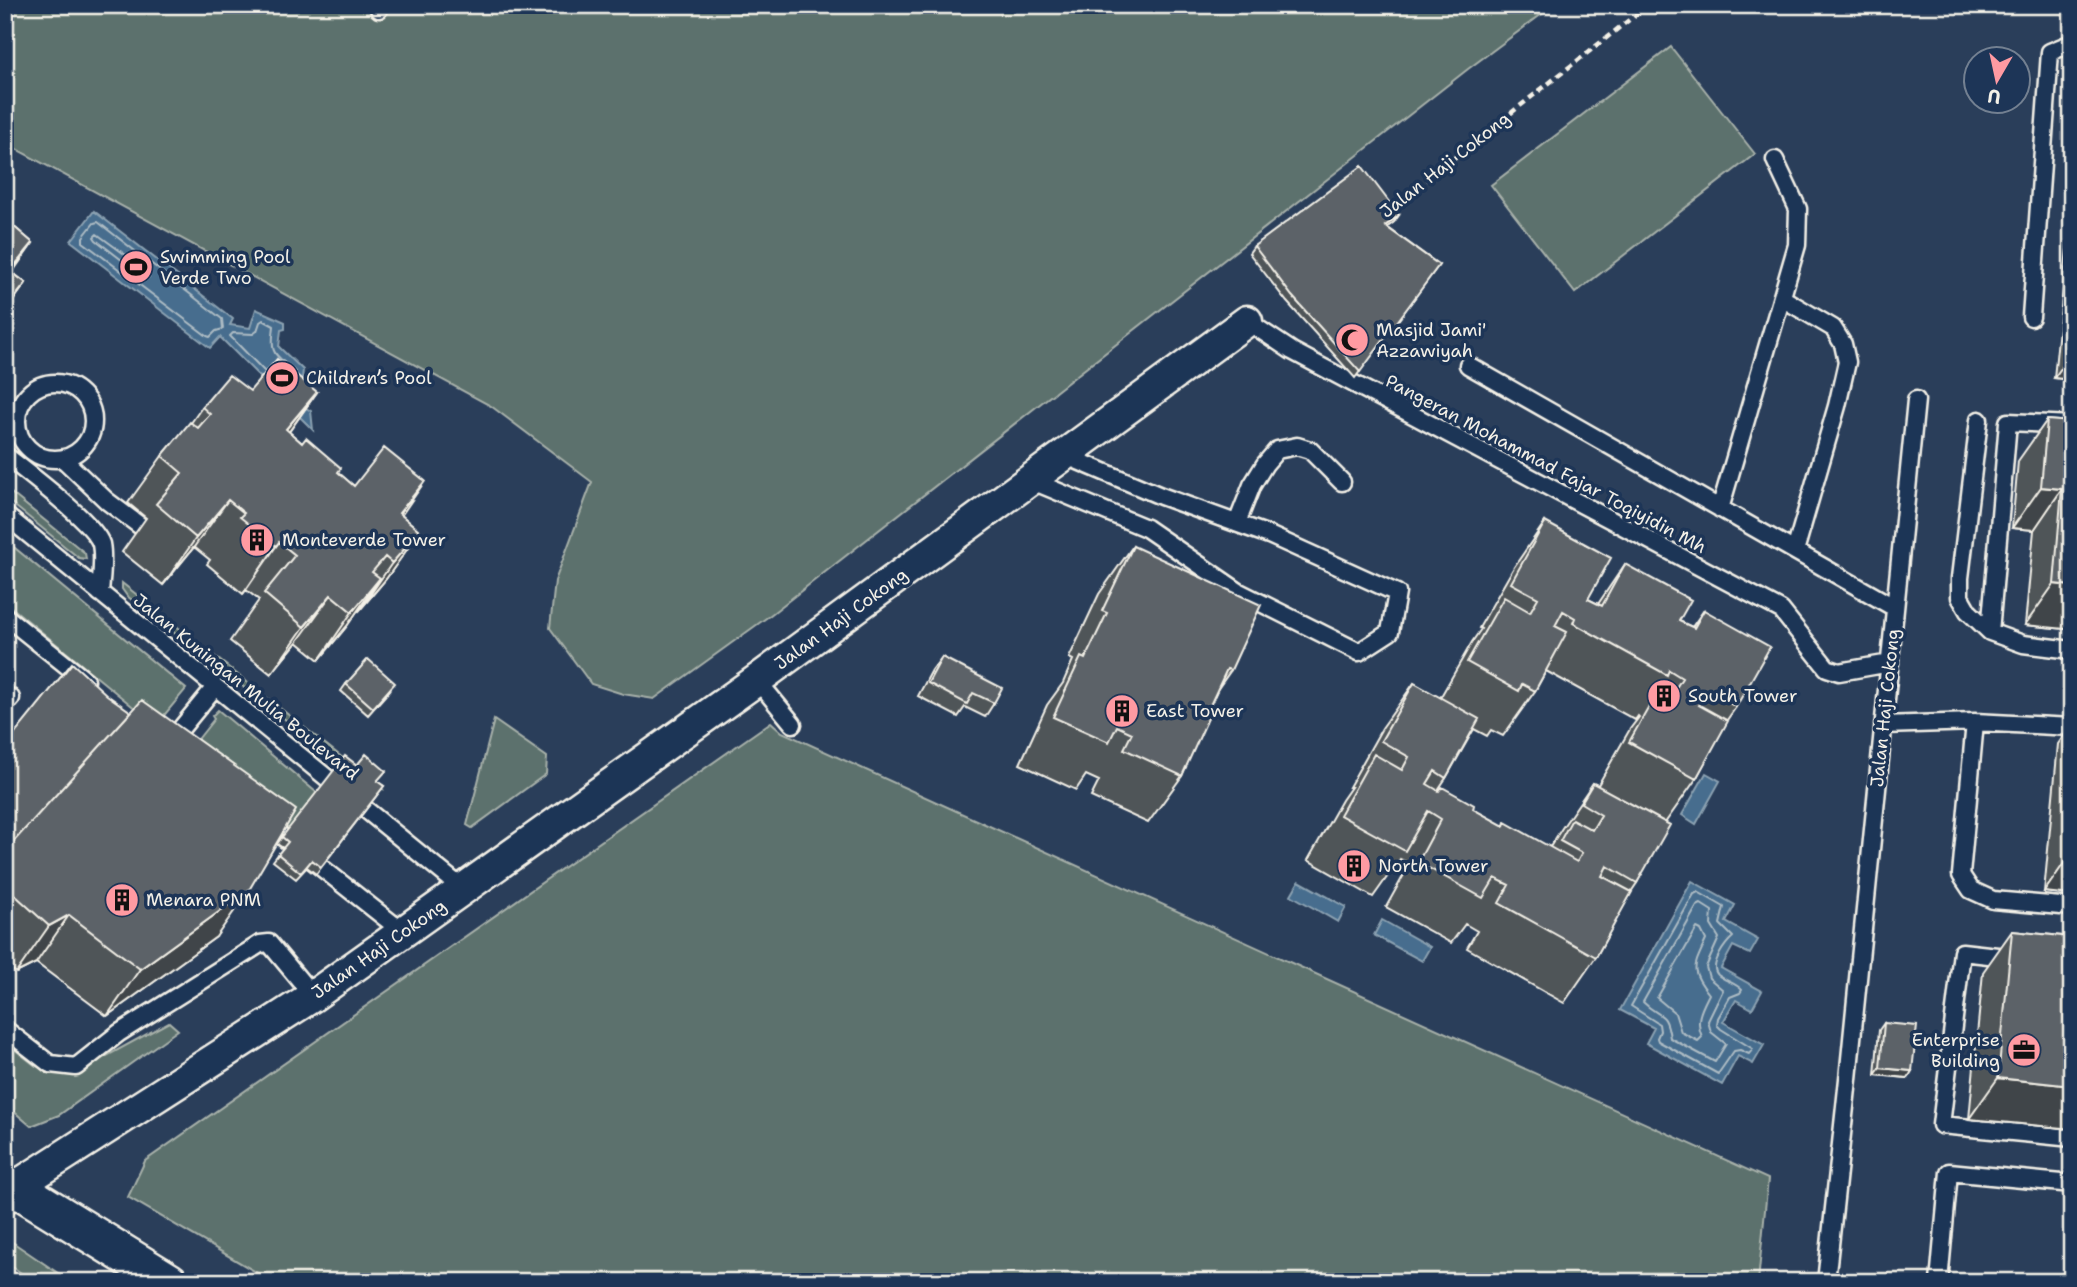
<svg xmlns="http://www.w3.org/2000/svg" width="2077" height="1287" viewBox="0 0 2077 1287" font-family="'Shantell Sans',sans-serif">
<rect width="100%" height="100%" fill="#2a3e5a"/>
<filter id="ink" filterUnits="userSpaceOnUse"><feTurbulence type="fractalNoise" baseFrequency=".0143" numOctaves="2"/><feDisplacementMap in="SourceGraphic" scale="14" xChannelSelector="R" yChannelSelector="G"/><feConvolveMatrix kernelMatrix="1 2 1 2 8 2 1 2 1" color-interpolation-filters="sRGB"/></filter>
<g filter="url(#ink)">
<!-- green -->
<path fill="#5c716d" stroke="#a8b1aa" stroke-width="2" d="M5 5H1554L1468 69 769 616 654 699 623 694 591 684 550 628 555 581 592 482 491 406 5 143Z
M1671 47 1755 154 1575 293 1491 185Z
M5 488 85 553 86 559 79 558 5 498Z
M5 543 10 544 186 689 161 719 159 728 5 602Z
M122 583 382 789 373 788 127 596 122 589Z
M218 710 317 793 288 831 188 747 195 743 214 719 212 716Z
M494 720 547 757 546 774 472 828 467 825Z
M771 722 782 732 1768 1179 1758 1282H273L128 1197 145 1161Z
M169 1022 178 1030 59 1115 31 1126 5 1104V1042L36 1066 72 1075Z
M5 1237 71 1282H33L5 1261Z"/>
<!-- water -->
<path fill="#466d8e" stroke="#8ca2b2" stroke-width="2" d="M94 211 233 319 230 325 250 328 256 309 285 322V329L281 330 279 347 303 370 299 404 311 411 313 430 220 337 210 348 71 241Z
M1706 773 1720 781 1696 824 1682 815Z
M1299 881 1346 907 1338 922 1291 895Z
M1692 881 1735 905 1726 922 1758 940 1750 954 1733 946 1721 968 1762 991 1752 1009 1736 1000 1723 1022 1764 1045 1753 1064 1738 1056 1722 1085 1646 1043 1654 1028 1620 1010Z
M1382 920 1430 947 1422 961 1374 935Z"/>
<g fill="none" stroke-linecap="round" stroke-linejoin="round">
<!-- shore -->
<path stroke="#aebcc4" stroke-width="2" d="M98 222 222 319 223 329 216 331 210 337 207 336 83 242V237L94 223Z
M97 234 149 272V277L145 278 96 240 94 237Z
M264 371 230 336 233 333 253 334 257 331 260 322 263 320 274 326C270 357 274 352 295 372
M1698 892 1724 907 1720 924 1733 937C1726 943 1708 966 1718 975 1725 981 1736 983 1742 990L1740 993 1730 997 1718 1018 1717 1025 1721 1029 1753 1049 1749 1054 1740 1050 1734 1051 1718 1074 1658 1041 1657 1038 1660 1031 1659 1024 1631 1006 1694 894Z
M1701 904 1712 911 1711 925 1719 938 1706 967 1709 978 1723 990 1708 1021 1711 1032 1726 1044 1715 1062 1670 1038C1666 1009 1660 1019 1643 1002L1697 906Z
M1697 928 1701 930 1706 940C1694 967 1689 969 1709 994 1701 1010 1695 1020 1702 1037L1698 1041 1681 1032 1675 1013 1657 998Z"/>
<!-- service casing -->
<g stroke="#f4f1e8" stroke-width="21">
<path id="service" d="M379 9 381 5
M1782 298 1833 328 1843 344 1847 362 1837 406 1795 551
M2031 317 2050 52 2072 43
M1247 321 1292 351 1781 610 1827 668 1839 672 1890 663
M1468 365 1895 608
M17 421a38 38 0 1 1 76 0a38 38 0 1 1-76 0Z
M1979 420 1960 578V597L1968 611 1990 632 2023 644 2072 650
M5 455C25 471 95 523 101 544 104 559 101 577 100 593
M63 459 107 501 143 528
M1030 480 1146 528 1239 592 1359 652 1390 632 1397 593 1269 535 1161 496 1064 455
M1720 509 1797 245 1798 209 1775 160
M5 515 463 889
M1237 523 1252 485 1265 464 1277 450 1297 446 1310 450 1342 482
M5 616 86 681
M1990 632 2008 422 2072 425
M757 680 793 724
M5 694 11 698 5 705
M1975 722 1961 875 1971 890 1993 900 2072 907
M1883 725 1975 722 2072 727
M169 743 215 687
M265 823 403 932
M2015 958 1962 952 1941 1125 2072 1138
M5 1029 50 1064 76 1067 119 1033 260 944 269 943 313 996
M1826 1282 1848 1079 1916 400
M1939 1282 1949 1172 2072 1184"/>
</g>
<!-- minor casing -->
<g stroke="#f4f1e8" stroke-width="35">
<path id="minor" d="M5 1180 15 1187 313 996 757 680 1247 321"/>
</g>
<!-- tertiary casing -->
<g stroke="#f4f1e8" stroke-width="42">
<path id="tertiary" d="M5 1194 15 1187 169 1282"/>
</g>
<!-- path -->
<path stroke="#f4f1e8" stroke-width="4.5" stroke-dasharray="7 5" stroke-linecap="butt" d="M1388 210 1648 5"/>
<!-- service -->
<use href="#service" stroke="#1d3557" stroke-width="16"/>
<!-- minor -->
<use href="#minor" stroke="#1d3557" stroke-width="30"/>
<!-- tertiary -->
<use href="#tertiary" stroke="#1d3557" stroke-width="37"/>
</g>
<!-- wall -->
<path fill="#4f5459" stroke="#f4f1e8" stroke-width="2" fill-rule="evenodd" d="M2072 199V380L2054 378Z
M1399 215 1394 222 1387 227 1439 265 1355 378 1287 302 1249 253 1254 246Z
M5 219 33 243 12 272 26 283 5 312Z
M250 391 317 392 289 432 354 486 401 515 420 531 386 579 359 611 358 610 347 626 319 660 297 642 271 674 230 641 259 600 246 590 243 594 207 564 210 560 194 547 163 585 122 552 146 518 128 503 162 456 191 423 202 407Z
M2047 420 2072 422V620L2065 629 2025 625 2034 530 2012 528 2018 461Z
M1545 522 1588 599 1598 604 1625 564 1679 621 1692 627 1704 610 1736 707 1727 720 1696 779 1665 823 1637 883 1631 892 1596 957 1564 1003 1467 948 1477 931 1465 924 1451 943 1386 907 1410 864 1400 859 1373 897 1308 860 1342 800 1351 787H1349L1382 728 1414 683 1440 698 1472 642 1481 629 1479 628 1514 567ZM1546 671 1635 720 1638 716 1639 717 1630 729 1598 785 1593 783 1562 828 1550 847 1503 826 1438 790 1446 778 1474 729 1487 736 1491 730 1503 736 1535 691Z
M1133 546 1231 670 1217 690 1206 714 1182 776 1148 823 1091 797 1099 781 1086 775 1076 790 1020 764 1047 705 1063 683 1073 660 1069 658 1099 594Z
M942 657 994 703 985 717 965 707 958 717 918 696 932 670Z
M346 684 390 690 368 715 341 691Z
M2072 724V895L2044 892 2058 744Z
M5 746 216 937 107 1016 36 963 16 973 5 963Z
M378 782 384 786 316 874 307 867 296 879 273 861 283 848 277 844 282 837Z
M2012 931 2072 937V1129L1969 1119 1983 972Z
M1884 1023 1908 1078 1875 1075 1879 1030Z"/>
<!-- shaded-wall -->
<path fill="#404549" stroke="#f4f1e8" stroke-width="2" d="M1399 215 1394 222 1381 232 1385 226Z
M33 243 5 283 10 271Z
M26 283 5 312V310L14 298Z
M2072 353V380L2054 378Z
M317 392 283 440 286 429Z
M425 481 392 529 399 513Z
M2041 487 2062 489 2034 530 2012 528Z
M228 500 194 547 163 585 196 538Z
M420 531 386 579 359 611 392 563Z
M279 542 246 590 243 594 276 546Z
M380 578 347 626 319 660 352 612Z
M2054 584 2072 586V620L2065 629 2025 625Z
M331 595 297 642 271 674 304 627Z
M2072 852V895L2044 892Z
M249 890 216 937 107 1016 140 969Z
M69 915 36 963 16 973 49 926Z
M1880 1068 1912 1071 1908 1078 1875 1075Z
M1998 1078 2072 1086V1129L1969 1119Z"/>
<!-- building -->
<path fill="#5c6268" stroke="#f4f1e8" stroke-width="2" d="M1362 166 1399 215 1385 226 1439 265 1360 372 1292 296 1254 246Z
M5 209 10 212 5 218Z
M5 219 33 243 10 271 26 283 14 298 5 291Z
M277 359 317 392 286 429 302 443 306 438 341 468 338 472 354 486 384 448 425 481 399 513 420 531 392 563 385 557 372 572 380 578 352 612 331 595 304 627 264 593 295 555 279 542 276 546 240 517 244 513 228 500 196 538 156 504 182 473 162 456 190 422 198 428 210 414 202 407 229 375 250 391Z
M2047 420 2072 422V586L2054 584 2062 489 2041 487Z
M1545 522 1611 558 1588 599 1602 606 1625 564 1691 600 1679 621 1694 628 1704 610 1770 647 1736 707 1707 691 1699 705 1728 721 1696 779 1629 742 1662 684 1674 691 1682 678 1669 670 1667 675 1573 623 1575 618 1563 611 1555 626 1567 632 1535 691 1522 684 1519 691 1467 662 1504 597 1530 612 1538 598 1511 583Z
M1133 546 1261 605 1231 670 1227 669 1206 714 1209 716 1182 776 1124 749 1132 733 1117 726 1109 742 1053 717 1081 657 1085 659 1107 613 1102 611Z
M942 657 1002 688 994 703 973 693 967 704 928 683Z
M368 659 395 683 373 708 346 684Z
M72 663 107 695 131 712 5 851V746Z
M1414 683 1479 719 1446 778 1435 771 1427 784 1439 791 1442 787 1474 805 1473 809 1504 826 1505 822 1577 862 1582 853 1560 841 1572 819 1592 830 1601 815 1581 803 1593 783 1670 825 1637 883 1607 866 1602 876 1632 892 1596 957 1499 903 1509 885 1495 878 1483 898 1418 862 1441 819 1428 811 1405 851 1340 815 1374 754 1402 770 1409 757 1381 741Z
M142 700 296 810 249 890 140 969 69 915 49 926 5 886V851Z
M366 754 386 771 377 781 384 786 321 867 312 860 301 873 278 854 288 842 282 837 345 756 357 765Z
M2012 931 2072 937V1086L1998 1078Z
M1884 1023 1917 1026 1912 1071 1880 1068Z"/>
</g>
<!-- icons -->
<defs>
<g id="stadium-disc" transform="scale(1.75)"><circle r="9.5" fill="#ff9aa2" stroke="#1d3557"/><path d="M0-5a6.5 5 0 1 0 0 10a6.5 5 0 1 0 0-10ZM-3.5-1.8h7v3.6h-7Z" fill="#111"/></g>
<g id="mosque-disc" transform="scale(1.75)"><circle r="9.5" fill="#ff9aa2" stroke="#1d3557"/><path d="M3.5-4.9A6 6 0 1 0 3.5 4.9A5 5 0 1 1 3.5-4.9Z" fill="#111"/></g>
<g id="building-disc" transform="scale(1.75)"><circle r="9.5" fill="#ff9aa2" stroke="#1d3557"/><path d="M-4-6H4V6H1V3H-1V6H-4ZM-2.5-4.3h1.7v1.8h-1.7ZM.8-4.3h1.7v1.8H.8ZM-2.5-1h1.7V.8h-1.7ZM.8-1h1.7V.8H.8Z" fill="#111"/></g>
<g id="office-disc" transform="scale(1.75)"><circle r="9.5" fill="#ff9aa2" stroke="#1d3557"/><path d="M-6-3h4V-5.5h4V-3h4V5H-6ZM-1-4.5V-3h2v-1.5ZM-6 0V1H6V0Z" fill="#111"/></g>
</defs>
<g fill-rule="evenodd">
<use href="#stadium-disc" x="136" y="267"/>
<use href="#mosque-disc" x="1352" y="340"/>
<use href="#stadium-disc" x="282" y="378"/>
<use href="#building-disc" x="257" y="540"/>
<use href="#building-disc" x="1664" y="696"/>
<use href="#building-disc" x="1122" y="711"/>
<use href="#building-disc" x="1354" y="866"/>
<use href="#building-disc" x="122" y="900"/>
<use href="#office-disc" x="2024" y="1050"/>
</g>
<g text-anchor="middle" dominant-baseline="central" stroke-width="7" stroke-linejoin="round" paint-order="stroke">
<!-- street labels -->
<g font-size="18" fill="#f4f1e8" stroke="#1d3557">
<text transform="translate(1445 165) rotate(-38)">Jalan Haji Cokong</text>
<text transform="translate(1546 464) rotate(28)">Pangeran Mohammad Fajar Toqiyidin Mh</text>
<text transform="translate(841 619) rotate(-36)">Jalan Haji Cokong</text>
<text transform="translate(246 687) rotate(39)">Jalan Kuningan Mulia Boulevard</text>
<text transform="translate(1885 708) rotate(-84)">Jalan Haji Cokong</text>
<text transform="translate(379 949) rotate(-35)">Jalan Haji Cokong</text>
</g>
<!-- poi labels -->
<g font-size="18" fill="#f4f1e8" stroke="#1d3557" text-anchor="start">
<text x="160" y="257">Swimming Pool<tspan x="160" dy="21">Verde Two</tspan></text>
<text x="1376" y="330">Masjid Jami'<tspan x="1376" dy="21">Azzawiyah</tspan></text>
<text x="306" y="378">Children’s Pool</text>
<text x="282" y="540">Monteverde Tower</text>
<text x="1688" y="696">South Tower</text>
<text x="1146" y="711">East Tower</text>
<text x="1378" y="866">North Tower</text>
<text x="146" y="900">Menara PNM</text>
<text x="2000" y="1040" text-anchor="end">Enterprise<tspan x="2000" dy="21">Building</tspan></text>
</g>
</g>
<!-- margin -->
<rect width="2077" height="1287" fill="none" stroke="#1d3557" stroke-width="28"/>
<rect x="14" y="14" width="2049" height="1259" fill="none" stroke="#f4f1e8" stroke-width="2.5" filter="url(#ink)"/>
<!-- north arrow -->
<g transform="translate(1997 80) rotate(189)"><circle r="33" fill="#1d3557" stroke="#738091" stroke-width="2"/>
<path d="M0-5L12 26L0 18L-12 26Z" fill="#ff9aa2"/>
<text y="-10" font-size="19" font-weight="bold" text-anchor="middle" fill="#f4f1e8">U</text>
</g>
</svg>
